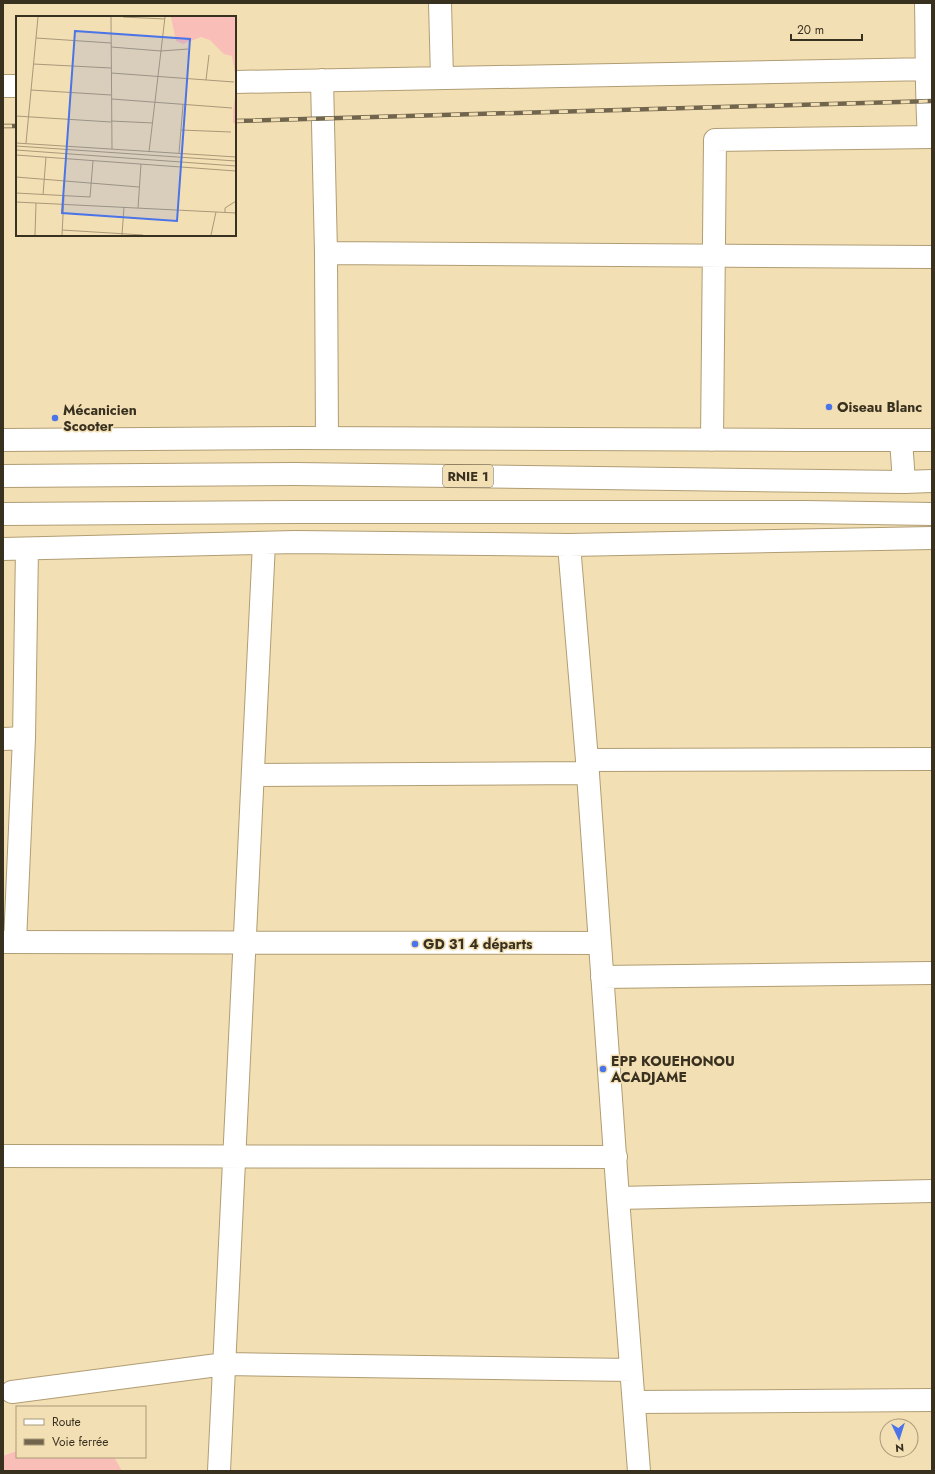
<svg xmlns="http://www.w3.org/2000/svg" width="935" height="1474" viewBox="0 0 935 1474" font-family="Jost,sans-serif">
<rect width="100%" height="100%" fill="#f3dfb4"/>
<!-- green -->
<path fill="#fabeb8" d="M17 1451V1457H114L122 1471H3V1456Z"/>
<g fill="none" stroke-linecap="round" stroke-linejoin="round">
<!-- street casing -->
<g stroke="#b19d74" stroke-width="24">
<path id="street" d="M440 3 442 78
M926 3C927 48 926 93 929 137
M322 80 326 253 327 438
M235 82 932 69
M3 86H17
M326 253 932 257
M3 440 296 438 800 440H932
M712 440 715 140 932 137
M901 440 904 482
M569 545 587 760 618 1198 639 1471
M3 549 295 542 569 545 932 538
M3 739 24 738
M587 760 932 759
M253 775 588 773
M3 942 599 943
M15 942 24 738 27 549
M602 977 932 973
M3 1156 616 1157
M618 1198 932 1191
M12 1392 225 1364 631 1370
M634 1402 932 1400
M219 1471 264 543"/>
</g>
<!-- highway casing -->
<g stroke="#b19d74" stroke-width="24">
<path id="highway" d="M3 476 295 474 904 482 932 481
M3 514 295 512H805L932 514"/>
</g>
<!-- street -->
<use href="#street" stroke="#fff" stroke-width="22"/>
<!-- highway -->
<use href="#highway" stroke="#fff" stroke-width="22"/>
<!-- rail casing -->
<g stroke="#71664d" stroke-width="4.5">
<path id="rail" d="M235 121 932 101
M3 126H17"/>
</g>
<!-- rail -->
<use href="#rail" stroke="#f3dfb4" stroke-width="3" stroke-dasharray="9" stroke-linecap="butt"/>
</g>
<!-- markers -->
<g fill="#4a74e7" stroke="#f3dfb4" stroke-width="1.5">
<circle cx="829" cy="407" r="4"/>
<circle cx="55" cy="418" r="4"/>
<circle cx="415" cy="944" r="4"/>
<circle cx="603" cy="1069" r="4"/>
</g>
<g text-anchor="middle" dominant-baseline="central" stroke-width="3" stroke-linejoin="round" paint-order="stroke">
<!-- shield labels -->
<rect fill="#f3dfb4" stroke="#71654c" stroke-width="1" x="443" y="465" width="50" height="22" rx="3"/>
<g font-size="13" font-weight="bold" fill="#393120">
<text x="468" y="476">RNIE 1</text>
</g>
<!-- poi labels -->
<g font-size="14" font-weight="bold" fill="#393120" stroke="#f3dfb4" text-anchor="start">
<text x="837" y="407">Oiseau Blanc</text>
<text x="63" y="410">Mécanicien<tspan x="63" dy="16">Scooter</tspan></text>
<text x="423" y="944">GD 31 4 départs</text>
<text x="611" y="1061">EPP KOUEHONOU<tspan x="611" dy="16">ACADJAME</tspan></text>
</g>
</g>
<!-- overview -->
<g transform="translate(16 16)">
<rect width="220" height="220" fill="#f3dfb4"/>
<path d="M155 1H220V63L216 40 208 38 194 24 185 21 167 28 160 25ZM220 73V108L217 107V95Z" fill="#fabeb8"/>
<path fill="none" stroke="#a99979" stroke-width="1" d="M95 1 96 133M107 1 149 3M20 22 95 27M95 31 145 35 172 33M17 48 95 52M95 57 218 66M190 64 193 39M15 74 95 79M96 83 216 92M0 100 95 106M95 105 137 107M165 114 215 116M0 127 220 141M10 127 22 1M0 130 220 145M0 134 220 150M133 136 149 1M163 137 167 89M0 139 220 155M0 161 123 171M0 177 74 181 77 145M27 179 30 141M0 186 220 197M122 192 125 148M209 197V192L220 185V177M46 214 127 219M19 219 20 187M46 219 48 180M106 219 108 191M195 219 200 196"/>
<path fill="#4a74e7" fill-opacity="0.15" stroke="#4a74e7" stroke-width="2" d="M59 15 174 23 161 205 46 197Z"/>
<rect width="220" height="220" fill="none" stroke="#393120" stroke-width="2"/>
</g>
<!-- border -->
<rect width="935" height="1474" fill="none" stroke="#393120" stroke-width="8"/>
<!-- legend -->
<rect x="16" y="1406" width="130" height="52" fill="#f3dfb4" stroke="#a99979"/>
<rect x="24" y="1419" width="20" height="6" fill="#ffffff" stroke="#a99979"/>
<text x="52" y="1426" font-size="12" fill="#393120">Route</text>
<rect x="24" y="1439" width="20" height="6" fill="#71664d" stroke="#a99979"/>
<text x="52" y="1446" font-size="12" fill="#393120">Voie ferrée</text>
<!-- north arrow -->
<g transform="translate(899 1438) rotate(176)"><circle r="19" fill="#f3dfb4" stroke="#a99979"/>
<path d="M0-3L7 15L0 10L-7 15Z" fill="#4a74e7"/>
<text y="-6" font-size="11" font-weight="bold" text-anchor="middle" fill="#393120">N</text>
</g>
<!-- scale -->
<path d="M791 34v6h71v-6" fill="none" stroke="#393120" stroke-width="2"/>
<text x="797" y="34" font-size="12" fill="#393120" stroke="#f3dfb4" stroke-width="3" paint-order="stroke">20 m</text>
</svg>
